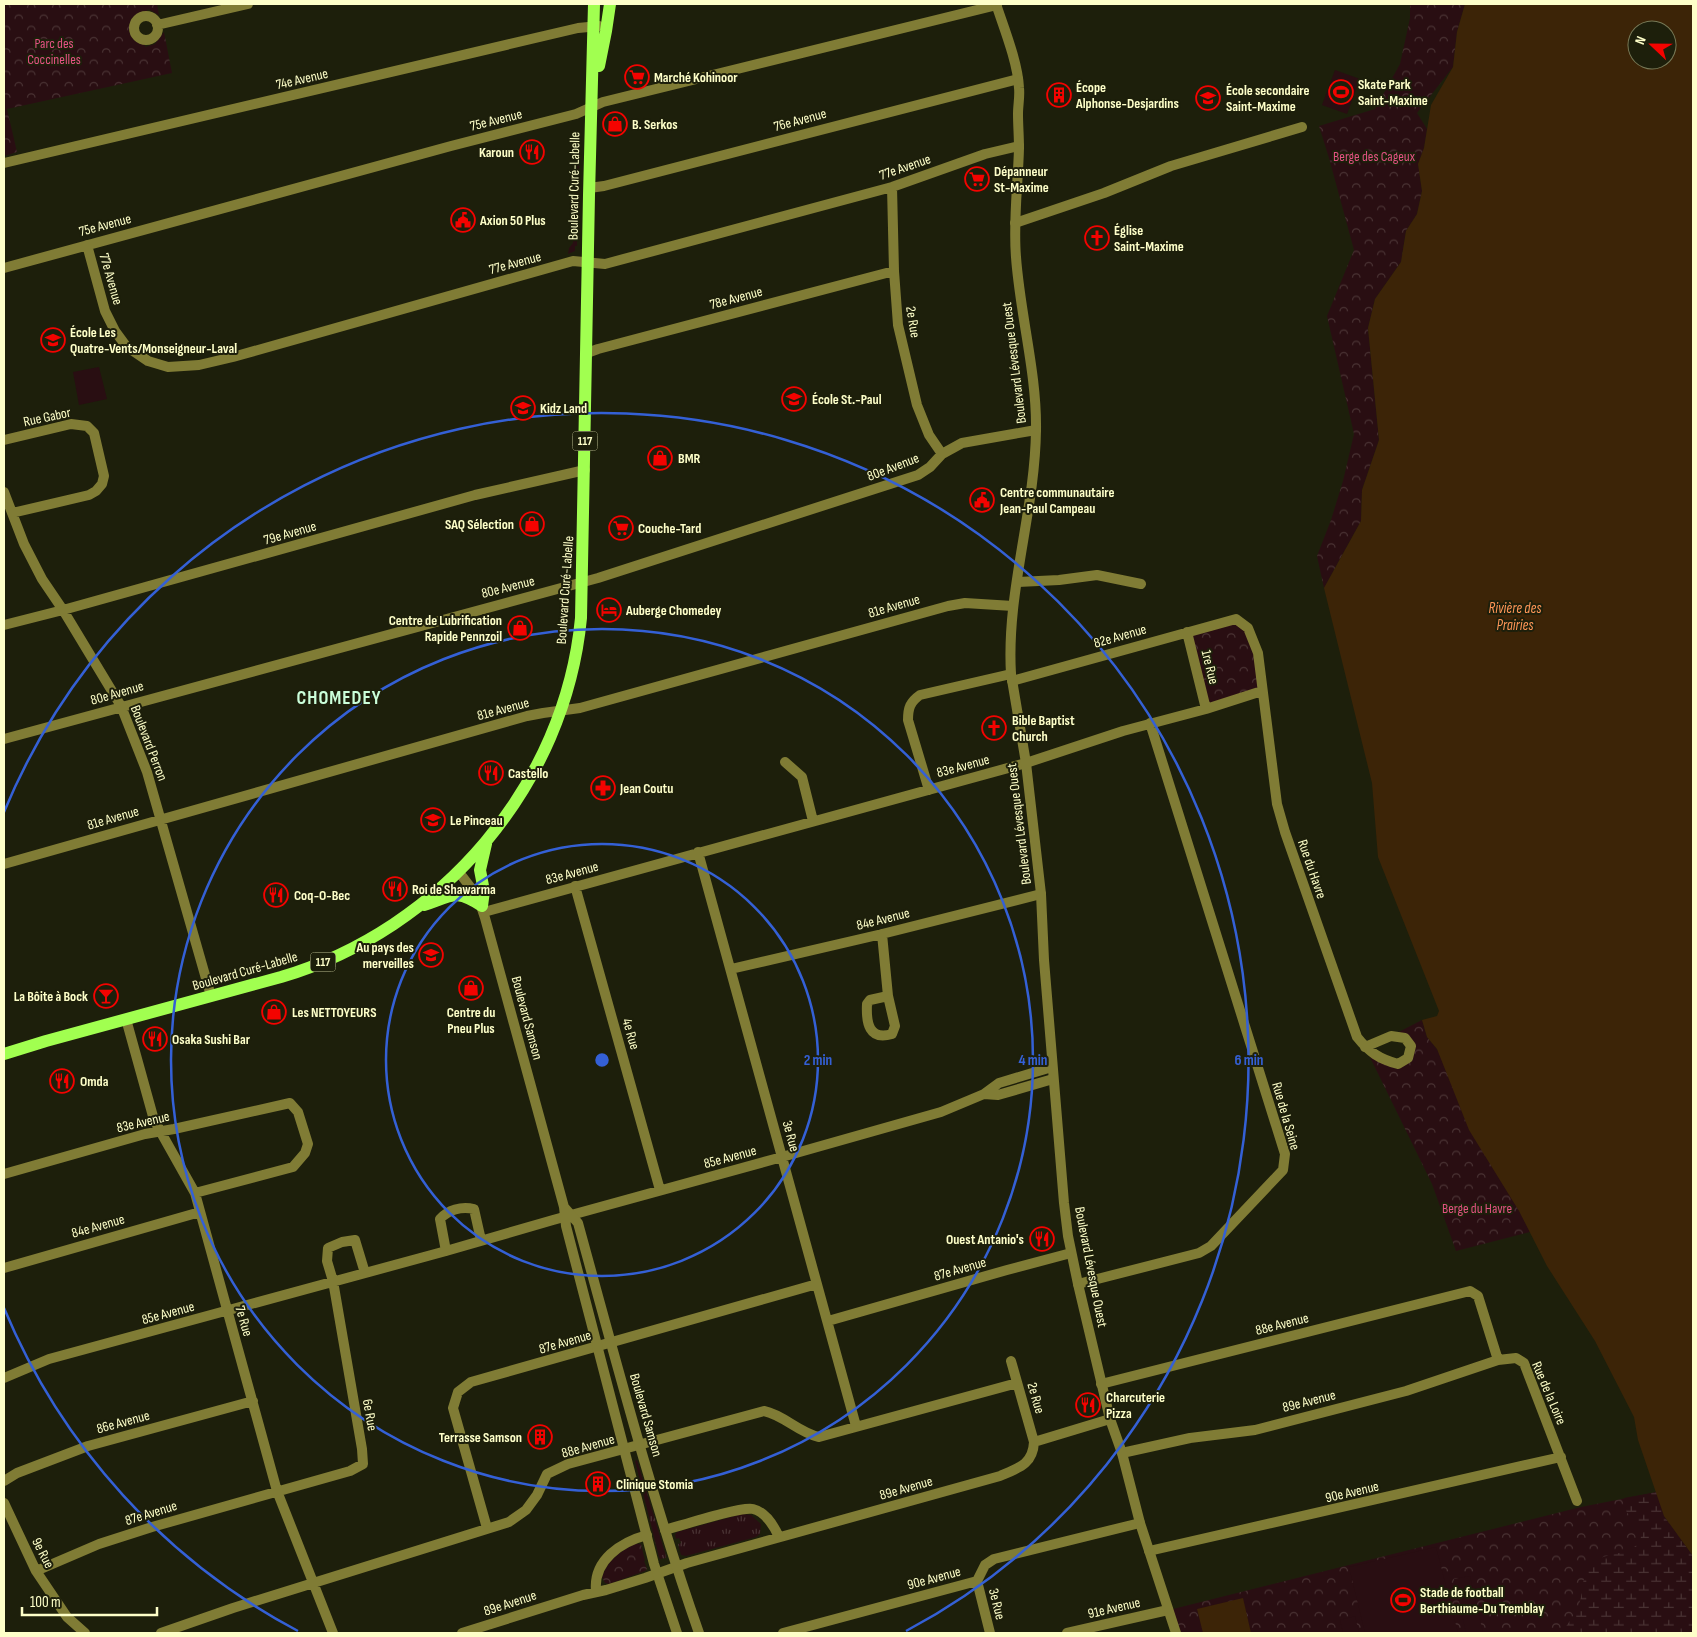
<svg xmlns="http://www.w3.org/2000/svg" width="1697" height="1637" viewBox="0 0 1697 1637" font-family="'Sofia Sans Condensed',sans-serif">
<defs>
<pattern id="grass-tufts" width="24" height="20" patternUnits="userSpaceOnUse" patternTransform="scale(1.25)"><rect width="24" height="20" fill="#290e12"/><path d="M3 7l-1-3M5 7V3M7 7l1-3M15 17l-1-3M17 17v-4M19 17l1-3" fill="none" stroke="#493233"/></pattern>
<pattern id="forest-crowns" width="20" height="18" patternUnits="userSpaceOnUse" patternTransform="scale(1.25)"><rect width="20" height="18" fill="#290e12"/><path d="M2 6a3 3 0 1 1 6 0M12 15a3 3 0 1 1 6 0" fill="none" stroke="#493233"/></pattern>
<pattern id="wetland-marsh" width="20" height="14" patternUnits="userSpaceOnUse" patternTransform="scale(1.25)"><rect width="20" height="14" fill="#290e12"/><path d="M1 5h8M5 5V1M11 12h8M15 12V8" fill="none" stroke="#493233"/></pattern>
</defs>
<rect width="100%" height="100%" fill="#1d1f0b"/>
<!-- grass -->
<path fill="url(#grass-tufts)" d="M579 156 577 246H575V251L568 254 569 248 573 243 575 162Z
M637 1460 666 1556V1558L660 1559 659 1557 635 1461Z
M742 1514 751 1515 761 1524 760 1534 756 1537 686 1556 681 1555 678 1544 681 1543 679 1538 676 1539 675 1535 677 1532Z"/>
<!-- forest -->
<path fill="url(#forest-crowns)" d="M4 4H157L159 15 148 9 147 11C125 12 122 41 145 45V47L155 44 164 32 172 73 7 109 17 152 4 156Z
M1410 4H1465L1457 32 1453 67 1417 113 1427 129 1424 148 1418 164 1422 191 1417 214 1406 231 1401 262 1375 299 1368 328 1379 440 1362 490 1361 521 1324 588 1317 556 1331 520 1343 481 1354 434 1327 316 1354 250 1329 158 1319 126 1375 109 1400 64 1410 18Z
M1236 619 1248 628 1262 691 1206 709 1187 632Z
M1422 1020 1427 1037 1437 1049 1530 1232 1456 1251 1432 1184 1365 1047 1398 1064 1411 1046 1391 1036Z
M1657 1492 1664 1516 1693 1556V1633H1181L1173 1609 1581 1507Z
M635 1544H641L645 1561H644L647 1569 645 1571 609 1584 605 1583 602 1577C608 1560 619 1552 635 1544Z"/>
<!-- wetland -->
<path fill="url(#wetland-marsh)" d="M1657 1492 1664 1516 1693 1556V1633H1563C1566 1624 1573 1618 1577 1610 1585 1594 1579 1576 1593 1563 1608 1549 1639 1559 1642 1532L1626 1511 1624 1498Z"/>
<!-- garden -->
<path fill="#290e12" d="M1335 70 1360 79 1347 114 1322 105Z
M99 367 107 399 79 405 73 372Z
M1436 1547 1458 1633H1365L1349 1567Z
M1470 1576 1483 1633H1466L1454 1579Z
M1355 1616 1359 1633H1343L1340 1620Z"/>
<!-- water -->
<path fill="#3c2407" fill-rule="evenodd" d="M1465 4H1693V1556L1664 1516 1638 1440 1634 1417 1595 1341 1547 1266 1519 1211 1469 1130 1437 1049 1427 1037 1422 1020 1437 1016 1439 1011 1378 857 1372 783 1324 588 1361 521 1362 490 1379 440 1368 328 1375 299 1401 262 1406 231 1417 214 1422 191 1418 164 1424 148 1431 105 1453 67 1457 32ZM1637 30H1667V60H1637Z
M1243 1598 1251 1633H1203L1197 1609Z"/>
<g fill="none" stroke-linecap="round" stroke-linejoin="round">
<!-- minor -->
<path stroke="#807c35" stroke-width="10" d="M134 28a12 12 0 1 1 24 0a12 12 0 1 1-24 0Z
M157 25 248 4
M4 163 578 28 599 26
M892 187 894 271 898 325 917 405 929 435 942 454
M589 188 604 186 1018 79
M1015 223 1104 193 1171 166 1302 127
M87 245 105 311 115 331 126 346 148 361 168 367 199 365 233 357 573 261 605 264 892 187 985 154 1019 146
M4 268 451 146 576 114 603 102 997 5
M587 353 598 349 894 271
M4 440 71 424 87 426 94 433 104 476 102 484 96 491 89 495 12 513
M4 492 24 544 42 579 63 610 121 706 147 772 211 996
M1018 582 1059 580 1097 575 1141 584
M4 625 63 610 475 495 585 470
M1187 632 1206 709
M1012 681 1236 619 1248 628 1258 653 1277 804 1285 832 1357 1037C1369 1052 1379 1059 1398 1064L1408 1058 1411 1046 1405 1038 1391 1036 1365 1047
M4 739 598 578 918 475 930 467 942 454 962 443 1036 430
M785 762 802 777 813 821
M929 790 908 720C908 708 910 702 920 695L1011 674
M698 852 856 1426
M4 864 527 716 543 713 580 708 948 606 965 603 1013 606
M575 886 660 1190
M484 912 1026 763 1123 731 1206 709 1262 691
M882 934 888 996
M731 969 882 934 1041 894
M888 996 895 1026 892 1034C869 1041 866 1023 867 1004L870 1000Z
M126 1019 154 1120 195 1193 277 1491 333 1633
M984 1094 998 1095 1053 1079
M4 1174 145 1134 174 1129 290 1103 298 1112 308 1144 305 1153 293 1167 195 1193
M446 1251 440 1219C448 1210 461 1206 474 1209L481 1240
M4 1268 200 1212
M1078 1284 1199 1253 1211 1246 1283 1170 1285 1154 1150 723
M828 1321 1007 1270 1071 1253
M4 1378 49 1359 446 1251 553 1220 782 1157 941 1112 984 1094 999 1083 1052 1067
M1101 1384 1470 1291 1478 1296 1498 1360
M1034 1442 1110 1419
M1122 1453 1190 1438 1255 1430 1406 1391 1498 1360 1516 1358 1524 1363 1577 1501
M4 1481 17 1473 88 1446 253 1401
M4 1503 36 1571 67 1617 85 1633
M487 1528 453 1408 458 1392 471 1382 817 1284
M665 1530C680 1526 741 1506 753 1509 765 1512 774 1526 779 1537
M1149 1551 1561 1457
M36 1571 99 1544 152 1527 350 1471 363 1464 362 1449 333 1281 327 1261 328 1248 342 1242 355 1240 365 1273
M977 1581 990 1633
M596 1591C593 1560 621 1542 647 1535
M161 1633 233 1608 509 1522 526 1510 537 1495 547 1474 568 1464 764 1411C784 1415 799 1433 819 1437L1017 1383
M462 1633 583 1595 606 1590 645 1578 687 1563 1000 1476C1019 1468 1033 1464 1034 1442L1011 1361
M783 1633 977 1581 985 1565 994 1559 1140 1523
M1067 1633 1168 1610"/>
<!-- tertiary -->
<path stroke="#807c35" stroke-width="10" d="M996 4C1004 28 1018 63 1019 88 1020 96 1018 105 1018 114 1018 125 1019 137 1019 148 1018 185 1013 221 1016 257 1020 314 1037 374 1036 430 1035 512 1006 592 1011 674L1026 763 1041 894 1044 960 1064 1203 1068 1236 1078 1284 1110 1419 1122 1453 1140 1523 1176 1633
M458 871 478 897 485 918 564 1207 566 1226 654 1564 677 1633
M564 1207 578 1223C616 1361 652 1499 699 1633"/>
<!-- primary -->
<path stroke="#a1ff50" stroke-width="12" d="M599 66 606 31 610 4
M424 905C452 896 455 888 482 906L484 891 480 870 486 844
M4 1054 46 1041 281 977C442 929 565 785 581 618L589 195 594 4"/>
</g>
<!-- distance rings -->
<g fill="none" stroke="#3460d6" stroke-width="2.5">
<circle cx="602" cy="1060" r="216"/>
<circle cx="602" cy="1060" r="431"/>
<path d="M298 1631A647 647 0 0 1 4 1308M4 812A647 647 0 1 1 906 1631"/>
</g>
<!-- icons -->
<defs>
<g id="supermarket-ring" transform="scale(1.25)"><circle r="9.5" fill="#1d1f0b" stroke="#f40300" stroke-width="1.5"/><path d="M-6-5.5h2.5l.6 2H6L4.5 2H-2.5L-4.4-4H-6ZM-1.5 3.2a1.3 1.3 0 1 0 .1 0ZM3 3.2a1.3 1.3 0 1 0 .1 0Z" fill="#f40300"/></g>
<g id="stadium-ring" transform="scale(1.25)"><circle r="9.5" fill="#1d1f0b" stroke="#f40300" stroke-width="1.5"/><path d="M0-5a6.5 5 0 1 0 0 10a6.5 5 0 1 0 0-10ZM-3.5-1.8h7v3.6h-7Z" fill="#f40300"/></g>
<g id="building-ring" transform="scale(1.25)"><circle r="9.5" fill="#1d1f0b" stroke="#f40300" stroke-width="1.5"/><path d="M-4-6H4V6H1V3H-1V6H-4ZM-2.5-4.3h1.7v1.8h-1.7ZM.8-4.3h1.7v1.8H.8ZM-2.5-1h1.7V.8h-1.7ZM.8-1h1.7V.8H.8Z" fill="#f40300"/></g>
<g id="school-ring" transform="scale(1.25)"><circle r="9.5" fill="#1d1f0b" stroke="#f40300" stroke-width="1.5"/><path d="M0-5L7-2L0 1L-7-2ZM-4 1L0 2.5L4 1V4Q0 6-4 4Z" fill="#f40300"/></g>
<g id="shop-ring" transform="scale(1.25)"><circle r="9.5" fill="#1d1f0b" stroke="#f40300" stroke-width="1.5"/><path d="M-5-2.5h2.3a2.7 3.5 0 0 1 5.4 0H5L5.5 6h-11ZM-1.5-2.5h3a1.5 2.3 0 0 0-3 0Z" fill="#f40300"/></g>
<g id="restaurant-ring" transform="scale(1.25)"><circle r="9.5" fill="#1d1f0b" stroke="#f40300" stroke-width="1.5"/><path d="M-5-6h1v4h1v-4h1v4h1v-4h1v5L-1.5 .5V6h-2V.5L-5-1ZM5-6V6H3V1.5H1.5Q1.5-4 5-6Z" fill="#f40300"/></g>
<g id="civic-ring" transform="scale(1.25)"><circle r="9.5" fill="#1d1f0b" stroke="#f40300" stroke-width="1.5"/><path d="M-.6-6.5H3V-4.5H.6V-3L4-1V1h2V6H-6V1h2V-1L-.6-3ZM-1.2 2.5V6h2.4V2.5Z" fill="#f40300"/></g>
<g id="church-ring" transform="scale(1.25)"><circle r="9.5" fill="#1d1f0b" stroke="#f40300" stroke-width="1.5"/><path d="M-1.2-6h2.4v3.5h3.3v2.4h-3.3V6h-2.4V-.1h-3.3v-2.4h3.3Z" fill="#f40300"/></g>
<g id="hotel-ring" transform="scale(1.25)"><circle r="9.5" fill="#1d1f0b" stroke="#f40300" stroke-width="1.5"/><path d="M-6-4.5h1.5V1H6V5H4.5V3h-9V5H-6ZM-4 0a1.8 1.8 0 1 1 3.6 0ZM.5 0V-2.5h3Q6-2.5 6 0Z" fill="#f40300"/></g>
<g id="pharmacy-ring" transform="scale(1.25)"><circle r="9.5" fill="#1d1f0b" stroke="#f40300" stroke-width="1.5"/><path d="M-2-6h4v4h4v4h-4v4h-4v-4h-4v-4h4Z" fill="#f40300"/></g>
<g id="bar-ring" transform="scale(1.25)"><circle r="9.5" fill="#1d1f0b" stroke="#f40300" stroke-width="1.5"/><path d="M-6-5H6L.8 .8V4.5H3.5V6h-7V4.5H-.8V.8Z" fill="#f40300"/></g>
</defs>
<g fill-rule="evenodd">
<use href="#supermarket-ring" x="637" y="77"/>
<use href="#stadium-ring" x="1341" y="92"/>
<use href="#building-ring" x="1059" y="95"/>
<use href="#school-ring" x="1208" y="98"/>
<use href="#shop-ring" x="615" y="124"/>
<use href="#restaurant-ring" x="532" y="152"/>
<use href="#supermarket-ring" x="977" y="179"/>
<use href="#civic-ring" x="463" y="220"/>
<use href="#church-ring" x="1097" y="238"/>
<use href="#school-ring" x="53" y="340"/>
<use href="#school-ring" x="794" y="399"/>
<use href="#school-ring" x="523" y="408"/>
<use href="#shop-ring" x="660" y="458"/>
<use href="#civic-ring" x="982" y="500"/>
<use href="#shop-ring" x="532" y="524"/>
<use href="#supermarket-ring" x="621" y="528"/>
<use href="#hotel-ring" x="609" y="610"/>
<use href="#shop-ring" x="520" y="628"/>
<use href="#church-ring" x="994" y="728"/>
<use href="#restaurant-ring" x="491" y="773"/>
<use href="#pharmacy-ring" x="603" y="788"/>
<use href="#school-ring" x="433" y="820"/>
<use href="#restaurant-ring" x="395" y="889"/>
<use href="#restaurant-ring" x="276" y="895"/>
<use href="#school-ring" x="431" y="955"/>
<use href="#shop-ring" x="471" y="988"/>
<use href="#bar-ring" x="106" y="996"/>
<use href="#shop-ring" x="274" y="1012"/>
<use href="#restaurant-ring" x="155" y="1039"/>
<use href="#restaurant-ring" x="62" y="1081"/>
<use href="#restaurant-ring" x="1042" y="1239"/>
<use href="#restaurant-ring" x="1088" y="1405"/>
<use href="#building-ring" x="540" y="1437"/>
<use href="#building-ring" x="598" y="1484"/>
<use href="#stadium-ring" x="1403" y="1600"/>
</g>
<g text-anchor="middle" dominant-baseline="central" stroke-width="4" stroke-linejoin="round" paint-order="stroke">
<!-- shield labels -->
<g fill="#1d1f0b" stroke="#babc90" stroke-width="1">
<rect x="572.5" y="431.5" width="25" height="19" rx="4"/>
<rect x="310.5" y="952.5" width="25" height="19" rx="4"/>
</g>
<g font-size="12" font-weight="bold" fill="#feffc9">
<text x="585" y="441">117</text>
<text x="323" y="962">117</text>
</g>
<!-- park labels -->
<g font-size="14" fill="#e35283" stroke="#1d1f0b">
<text x="54" y="43">Parc des<tspan x="54" dy="16">Coccinelles</tspan></text>
<text x="1374" y="156">Berge des Cageux</text>
<text x="1477" y="1208">Berge du Havre</text>
</g>
<!-- poi labels -->
<g font-size="14" font-weight="bold" fill="#feffc9" stroke="#1d1f0b" text-anchor="start">
<text x="654" y="77">Marché Kohinoor</text>
<text x="1358" y="84">Skate Park<tspan x="1358" dy="16">Saint-Maxime</tspan></text>
<text x="1076" y="87">Écope<tspan x="1076" dy="16">Alphonse-Desjardins</tspan></text>
<text x="1226" y="90">École secondaire<tspan x="1226" dy="16">Saint-Maxime</tspan></text>
<text x="632" y="124">B. Serkos</text>
<text x="514" y="152" text-anchor="end">Karoun</text>
<text x="994" y="171">Dépanneur<tspan x="994" dy="16">St-Maxime</tspan></text>
<text x="480" y="220">Axion 50 Plus</text>
<text x="1114" y="230">Église<tspan x="1114" dy="16">Saint-Maxime</tspan></text>
<text x="70" y="332">École Les<tspan x="70" dy="16">Quatre-Vents/Monseigneur-Laval</tspan></text>
<text x="812" y="399">École St.-Paul</text>
<text x="540" y="408">Kidz Land</text>
<text x="678" y="458">BMR</text>
<text x="1000" y="492">Centre communautaire<tspan x="1000" dy="16">Jean-Paul Campeau</tspan></text>
<text x="514" y="524" text-anchor="end">SAQ Sélection</text>
<text x="638" y="528">Couche-Tard</text>
<text x="626" y="610">Auberge Chomedey</text>
<text x="502" y="620" text-anchor="end">Centre de Lubrification<tspan x="502" dy="16">Rapide Pennzoil</tspan></text>
<text x="1012" y="720">Bible Baptist<tspan x="1012" dy="16">Church</tspan></text>
<text x="508" y="773">Castello</text>
<text x="620" y="788">Jean Coutu</text>
<text x="450" y="820">Le Pinceau</text>
<text x="412" y="889">Roi de Shawarma</text>
<text x="294" y="895">Coq-O-Bec</text>
<text x="414" y="947" text-anchor="end">Au pays des<tspan x="414" dy="16">merveilles</tspan></text>
<text x="88" y="996" text-anchor="end">La Bôite à Bock</text>
<text x="292" y="1012">Les NETTOYEURS</text>
<text x="471" y="1012" text-anchor="middle">Centre du<tspan x="471" dy="16">Pneu Plus</tspan></text>
<text x="172" y="1039">Osaka Sushi Bar</text>
<text x="80" y="1081">Omda</text>
<text x="1024" y="1239" text-anchor="end">Ouest Antanio's</text>
<text x="1106" y="1397">Charcuterie<tspan x="1106" dy="16">Pizza</tspan></text>
<text x="522" y="1437" text-anchor="end">Terrasse Samson</text>
<text x="616" y="1484">Clinique Stomia</text>
<text x="1420" y="1592">Stade de football<tspan x="1420" dy="16">Berthiaume-Du Tremblay</tspan></text>
</g>
<!-- street labels -->
<g font-size="14" fill="#feffc9" stroke="#1d1f0b">
<text transform="translate(302 79) rotate(-13)">74e Avenue</text>
<text transform="translate(496 120) rotate(-14)">75e Avenue</text>
<text transform="translate(800 120) rotate(-15)">76e Avenue</text>
<text transform="translate(905 167) rotate(-19)">77e Avenue</text>
<text transform="translate(574 186) rotate(-89)">Boulevard Curé-Labelle</text>
<text transform="translate(105 225) rotate(-15)">75e Avenue</text>
<text transform="translate(515 263) rotate(-15)">77e Avenue</text>
<text transform="translate(111 279) rotate(74)">77e Avenue</text>
<text transform="translate(736 298) rotate(-15)">78e Avenue</text>
<text transform="translate(913 322) rotate(81)">2e Rue</text>
<text transform="translate(1014 363) rotate(-97)">Boulevard Lévesque Ouest</text>
<text transform="translate(47 417) rotate(-12)">Rue Gabor</text>
<text transform="translate(893 467) rotate(-21)">80e Avenue</text>
<text transform="translate(290 533) rotate(-16)">79e Avenue</text>
<text transform="translate(508 587) rotate(-14)">80e Avenue</text>
<text transform="translate(565 590) rotate(-86)">Boulevard Curé-Labelle</text>
<text transform="translate(894 606) rotate(-16)">81e Avenue</text>
<text transform="translate(1120 636) rotate(-16)">82e Avenue</text>
<text transform="translate(1210 667) rotate(76)">1re Rue</text>
<text transform="translate(117 693) rotate(-16)">80e Avenue</text>
<text transform="translate(503 709) rotate(-15)">81e Avenue</text>
<text transform="translate(149 743) rotate(69)">Boulevard Perron</text>
<text transform="translate(963 766) rotate(-15)">83e Avenue</text>
<text transform="translate(113 818) rotate(-16)">81e Avenue</text>
<text transform="translate(1019 824) rotate(-97)">Boulevard Lévesque Ouest</text>
<text transform="translate(1312 869) rotate(71)">Rue du Havre</text>
<text transform="translate(572 873) rotate(-15)">83e Avenue</text>
<text transform="translate(883 919) rotate(-14)">84e Avenue</text>
<text transform="translate(245 971) rotate(-16)">Boulevard Curé-Labelle</text>
<text transform="translate(527 1018) rotate(75)">Boulevard Samson</text>
<text transform="translate(631 1034) rotate(74)">4e Rue</text>
<text transform="translate(1286 1116) rotate(74)">Rue de la Seine</text>
<text transform="translate(143 1122) rotate(-13)">83e Avenue</text>
<text transform="translate(791 1136) rotate(75)">3e Rue</text>
<text transform="translate(730 1157) rotate(-15)">85e Avenue</text>
<text transform="translate(98 1226) rotate(-16)">84e Avenue</text>
<text transform="translate(1091 1267) rotate(79)">Boulevard Lévesque Ouest</text>
<text transform="translate(960 1269) rotate(-16)">87e Avenue</text>
<text transform="translate(168 1313) rotate(-15)">85e Avenue</text>
<text transform="translate(244 1321) rotate(74)">7e Rue</text>
<text transform="translate(1282 1324) rotate(-14)">88e Avenue</text>
<text transform="translate(565 1342) rotate(-16)">87e Avenue</text>
<text transform="translate(1549 1393) rotate(67)">Rue de la Loire</text>
<text transform="translate(1036 1398) rotate(74)">2e Rue</text>
<text transform="translate(1309 1401) rotate(-14)">89e Avenue</text>
<text transform="translate(370 1415) rotate(80)">6e Rue</text>
<text transform="translate(646 1415) rotate(74)">Boulevard Samson</text>
<text transform="translate(123 1422) rotate(-15)">86e Avenue</text>
<text transform="translate(588 1446) rotate(-16)">88e Avenue</text>
<text transform="translate(906 1488) rotate(-16)">89e Avenue</text>
<text transform="translate(1352 1492) rotate(-13)">90e Avenue</text>
<text transform="translate(151 1513) rotate(-17)">87e Avenue</text>
<text transform="translate(43 1553) rotate(63)">9e Rue</text>
<text transform="translate(934 1578) rotate(-15)">90e Avenue</text>
<text transform="translate(510 1603) rotate(-18)">89e Avenue</text>
<text transform="translate(997 1604) rotate(76)">3e Rue</text>
<text transform="translate(1114 1608) rotate(-13)">91e Avenue</text>
</g>
<!-- water labels -->
<g font-size="15" font-style="italic" fill="#ff9657" stroke="#1d1f0b">
<text x="1515" y="608">Rivière des<tspan x="1515" dy="17">Prairies</tspan></text>
</g>
<!-- district labels -->
<g font-size="19" font-weight="bold" letter-spacing="1" fill="#cbffda" stroke="#1d1f0b">
<text x="339" y="698">CHOMEDEY</text>
</g>
</g>
<circle cx="602" cy="1060" r="8" fill="#3460d6" stroke="#1d1f0b" stroke-width="2.5"/>
<g font-size="15" text-anchor="middle" font-weight="bold" fill="#3460d6" stroke="#1d1f0b" stroke-width="4" stroke-linejoin="round" paint-order="stroke">
<text x="818" y="1065">2 min</text>
<text x="1033" y="1065">4 min</text>
<text x="1249" y="1065">6 min</text>
</g>
<!-- border -->
<rect width="1697" height="1637" fill="none" stroke="#feffc9" stroke-width="10"/>
<!-- north arrow -->
<g transform="translate(1652 45) rotate(292)"><circle r="24" fill="#1d1f0b" stroke="#777957"/>
<path d="M0-4L9 19L0 12L-9 19Z" fill="#f40300"/>
<text y="-8" font-size="14" font-weight="bold" text-anchor="middle" fill="#feffc9">N</text>
</g>
<!-- scale -->
<path d="M22 1607v8h135v-8" fill="none" stroke="#feffc9" stroke-width="2.5"/>
<text x="30" y="1607" font-size="15" fill="#feffc9" stroke="#1d1f0b" stroke-width="4" paint-order="stroke">100 m</text>
</svg>
